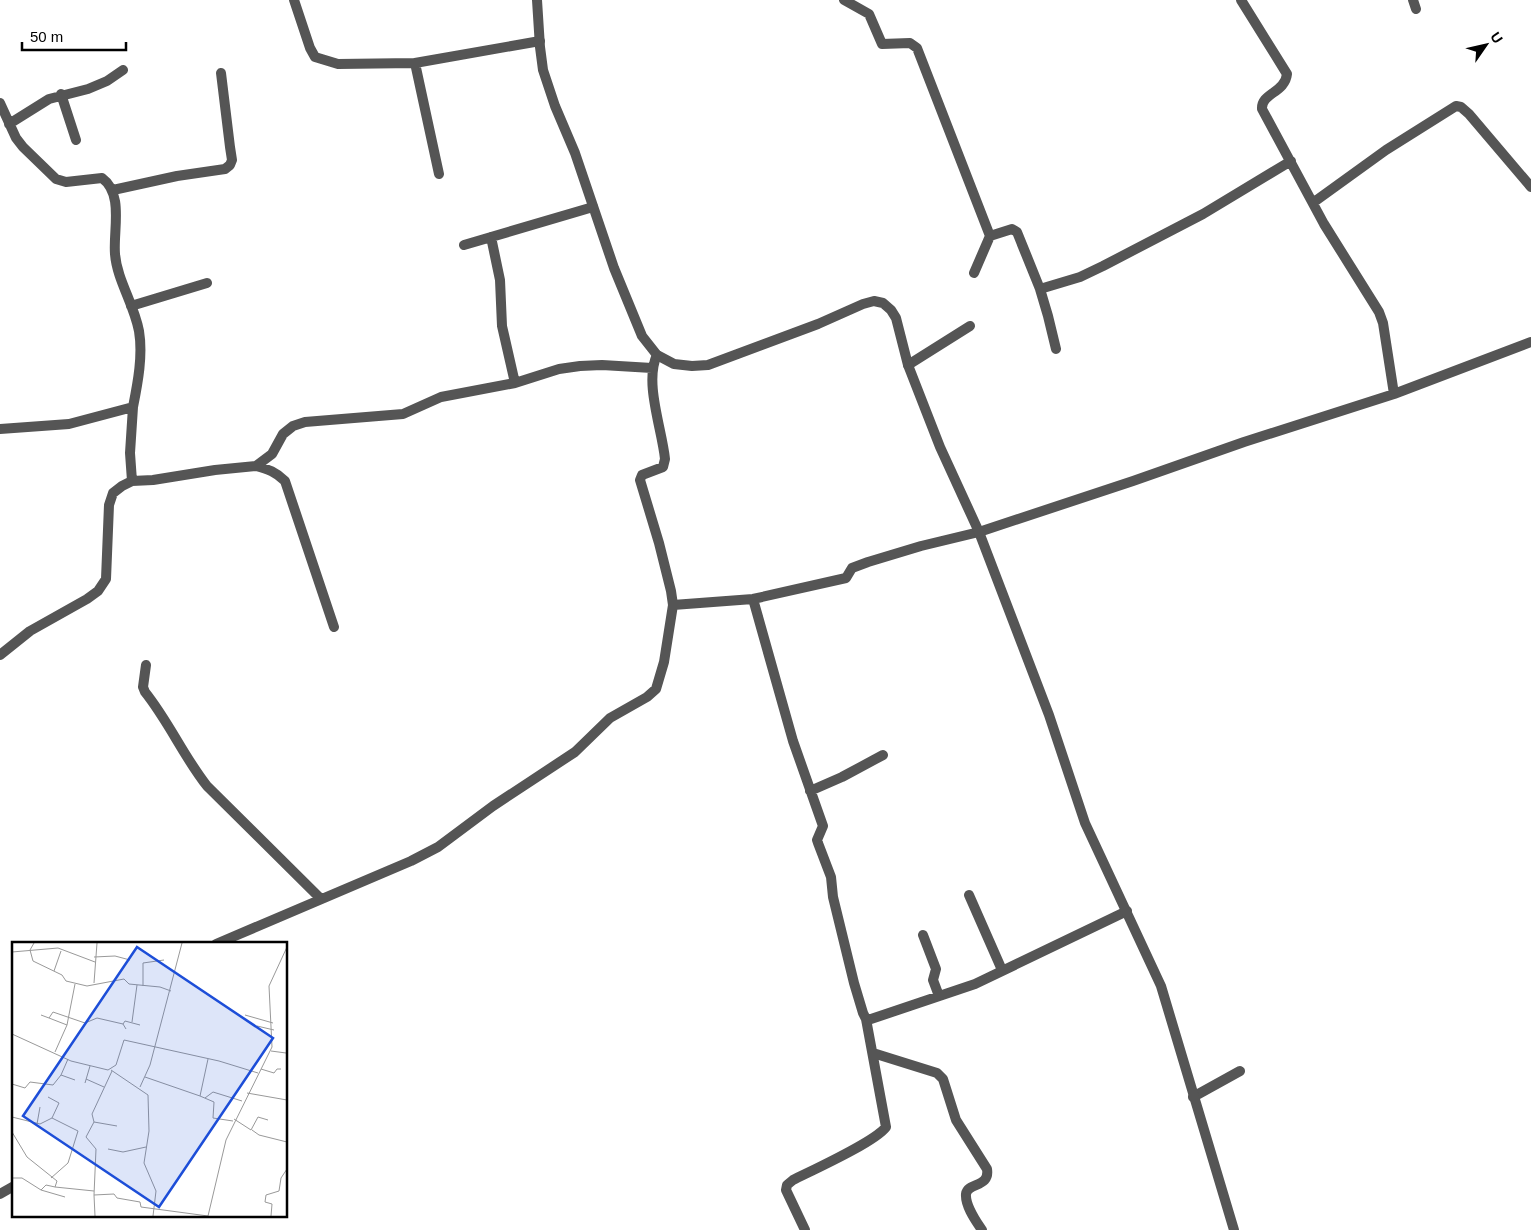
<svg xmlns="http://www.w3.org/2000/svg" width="1531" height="1230" viewBox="0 0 1531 1230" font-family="Helvetica,sans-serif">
<rect width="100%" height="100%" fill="#fff"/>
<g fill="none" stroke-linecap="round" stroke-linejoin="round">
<!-- minor -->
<path stroke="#555" stroke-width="10" d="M294 0 310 48 315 57 338 64 415 63
M844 0 869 14 882 44 910 43 917 48 990 236 974 273
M1241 0 1287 74C1285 93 1261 93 1262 109L1324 224 1379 312 1383 323 1394 394
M1413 0 1416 9
M61 94 76 140
M0 103 16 138 23 147 56 179 66 182 102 178C124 194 113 230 115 254 117 280 134 304 139 331 143 355 138 382 133 407L69 424 0 429
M9 124 49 99 88 89 107 81 123 70
M439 174 415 63 540 41
M113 190 177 176 225 169 230 165 232 160 230 147 221 73
M1314 202 1386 150 1456 106 1461 107 1469 114 1531 187
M990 236 1012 229 1017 232 1040 289 1048 316 1056 349
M491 237 500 280 502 326 515 383
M464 245 593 207
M1040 289 1080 277 1103 266 1203 214 1291 161
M131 306 207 283
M908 365 970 326
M256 466C268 469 276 472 285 481L334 627
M132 481 130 453 133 407
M753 599 793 741 823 826 817 840 818 843 831 877 833 897 854 983 863 1013 866 1019H871L880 1016 975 984 1127 911
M673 605 753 599 846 578 852 568 868 562 921 546 979 532 1133 481 1244 442 1394 394 1531 342
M0 655 30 631 87 599 98 591 106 579 109 505 113 493 122 486 132 481 153 480 215 470 256 466 272 454 283 434 293 426 305 422 403 414 441 397 515 383 559 369 580 366 602 365 652 368
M146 665 143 687 145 692C169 722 184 757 207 786L320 898
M810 791 842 777 883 755
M969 895 1002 970
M923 935 936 969 933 980 939 996
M216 944 411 861 438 847 493 806 575 752 610 718 647 697 656 689 664 662 673 605 671 591 659 543 640 480 642 475 663 467 665 459C662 429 644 382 657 355
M873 1053 937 1073 943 1079 956 1120 987 1169C990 1188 968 1182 966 1194 965 1206 976 1221 982 1230
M1193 1097 1240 1071
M0 1194 14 1186
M805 1230 786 1190 787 1185 793 1180C813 1170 875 1142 886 1127L866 1019"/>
<!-- tertiary -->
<path stroke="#555" stroke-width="10" d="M537 0 540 47 543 70 555 106 575 153 614 268 642 336 657 355 674 364 692 366 708 365 818 324 863 304 874 301 883 303 891 310 896 318 908 365 940 447 979 532 1049 715 1085 823 1161 986 1234 1230"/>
</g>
<!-- overview -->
<g transform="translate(12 942)">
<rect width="275" height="275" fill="#fff"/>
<path fill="none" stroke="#999" stroke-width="1" d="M22 1 18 8 21 19 50 33 54 39 75 44 112 37 117 42 148 45 159 49M0 10 46 6 83 20M82 15 103 14 118 18M42 29 49 9M82 41 85 1M131 44V21L152 18M29 73 37 76 41 70 73 81 85 76 111 82 114 87M233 73 261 81M37 76 55 83M120 80 125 43M111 82 113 79 128 83M245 84 262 88M0 92 59 119 96 128 104 123 112 98 207 119 246 131M259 109 274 111M43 110 55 83 63 42M56 117 49 133 63 138M249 127 262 131 265 127H269M99 128 136 153 137 189 132 221 144 249 141 274M100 129 80 172 82 180 74 195 84 207 82 253 102 252 105 256 128 260 129 265 196 274M133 135 188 154 196 117M74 137 92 145M73 141 78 124M0 142 13 146 18 140 41 143 49 133M128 145 138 123 170 1M235 151 275 158M188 154 202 160 201 176 221 179M36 155 47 161 40 176M193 156 201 150 230 159M0 175 28 182 40 176 66 189 56 221 39 236M222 177 239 188 246 175 256 178M82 180 105 184M25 182 28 165M240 188 247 193 275 200M0 190 15 215 45 239 43 245 82 249M96 207 111 210 134 205M0 236H10L29 248 34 243 43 245M29 248 53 255M82 253 83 274M196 274 214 198 260 105 257 44 275 5M259 274 260 262 253 260 254 253 267 249 269 236 275 227"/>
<path fill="#1d4ed8" fill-opacity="0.15" stroke="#1d4ed8" stroke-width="2.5" d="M125 5 261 96 147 265 11 174Z"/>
<rect width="275" height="275" fill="none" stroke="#000" stroke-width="2.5"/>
</g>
<!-- north arrow -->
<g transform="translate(1486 45) rotate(56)" stroke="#ffffff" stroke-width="4" paint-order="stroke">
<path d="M0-4L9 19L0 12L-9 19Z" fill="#000000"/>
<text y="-8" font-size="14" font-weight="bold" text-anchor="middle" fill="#000000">U</text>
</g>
<!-- scale -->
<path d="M22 42v8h104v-8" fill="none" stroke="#000000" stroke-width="2.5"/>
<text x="30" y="42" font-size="15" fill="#000000" stroke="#ffffff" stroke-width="4" paint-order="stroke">50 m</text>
</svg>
